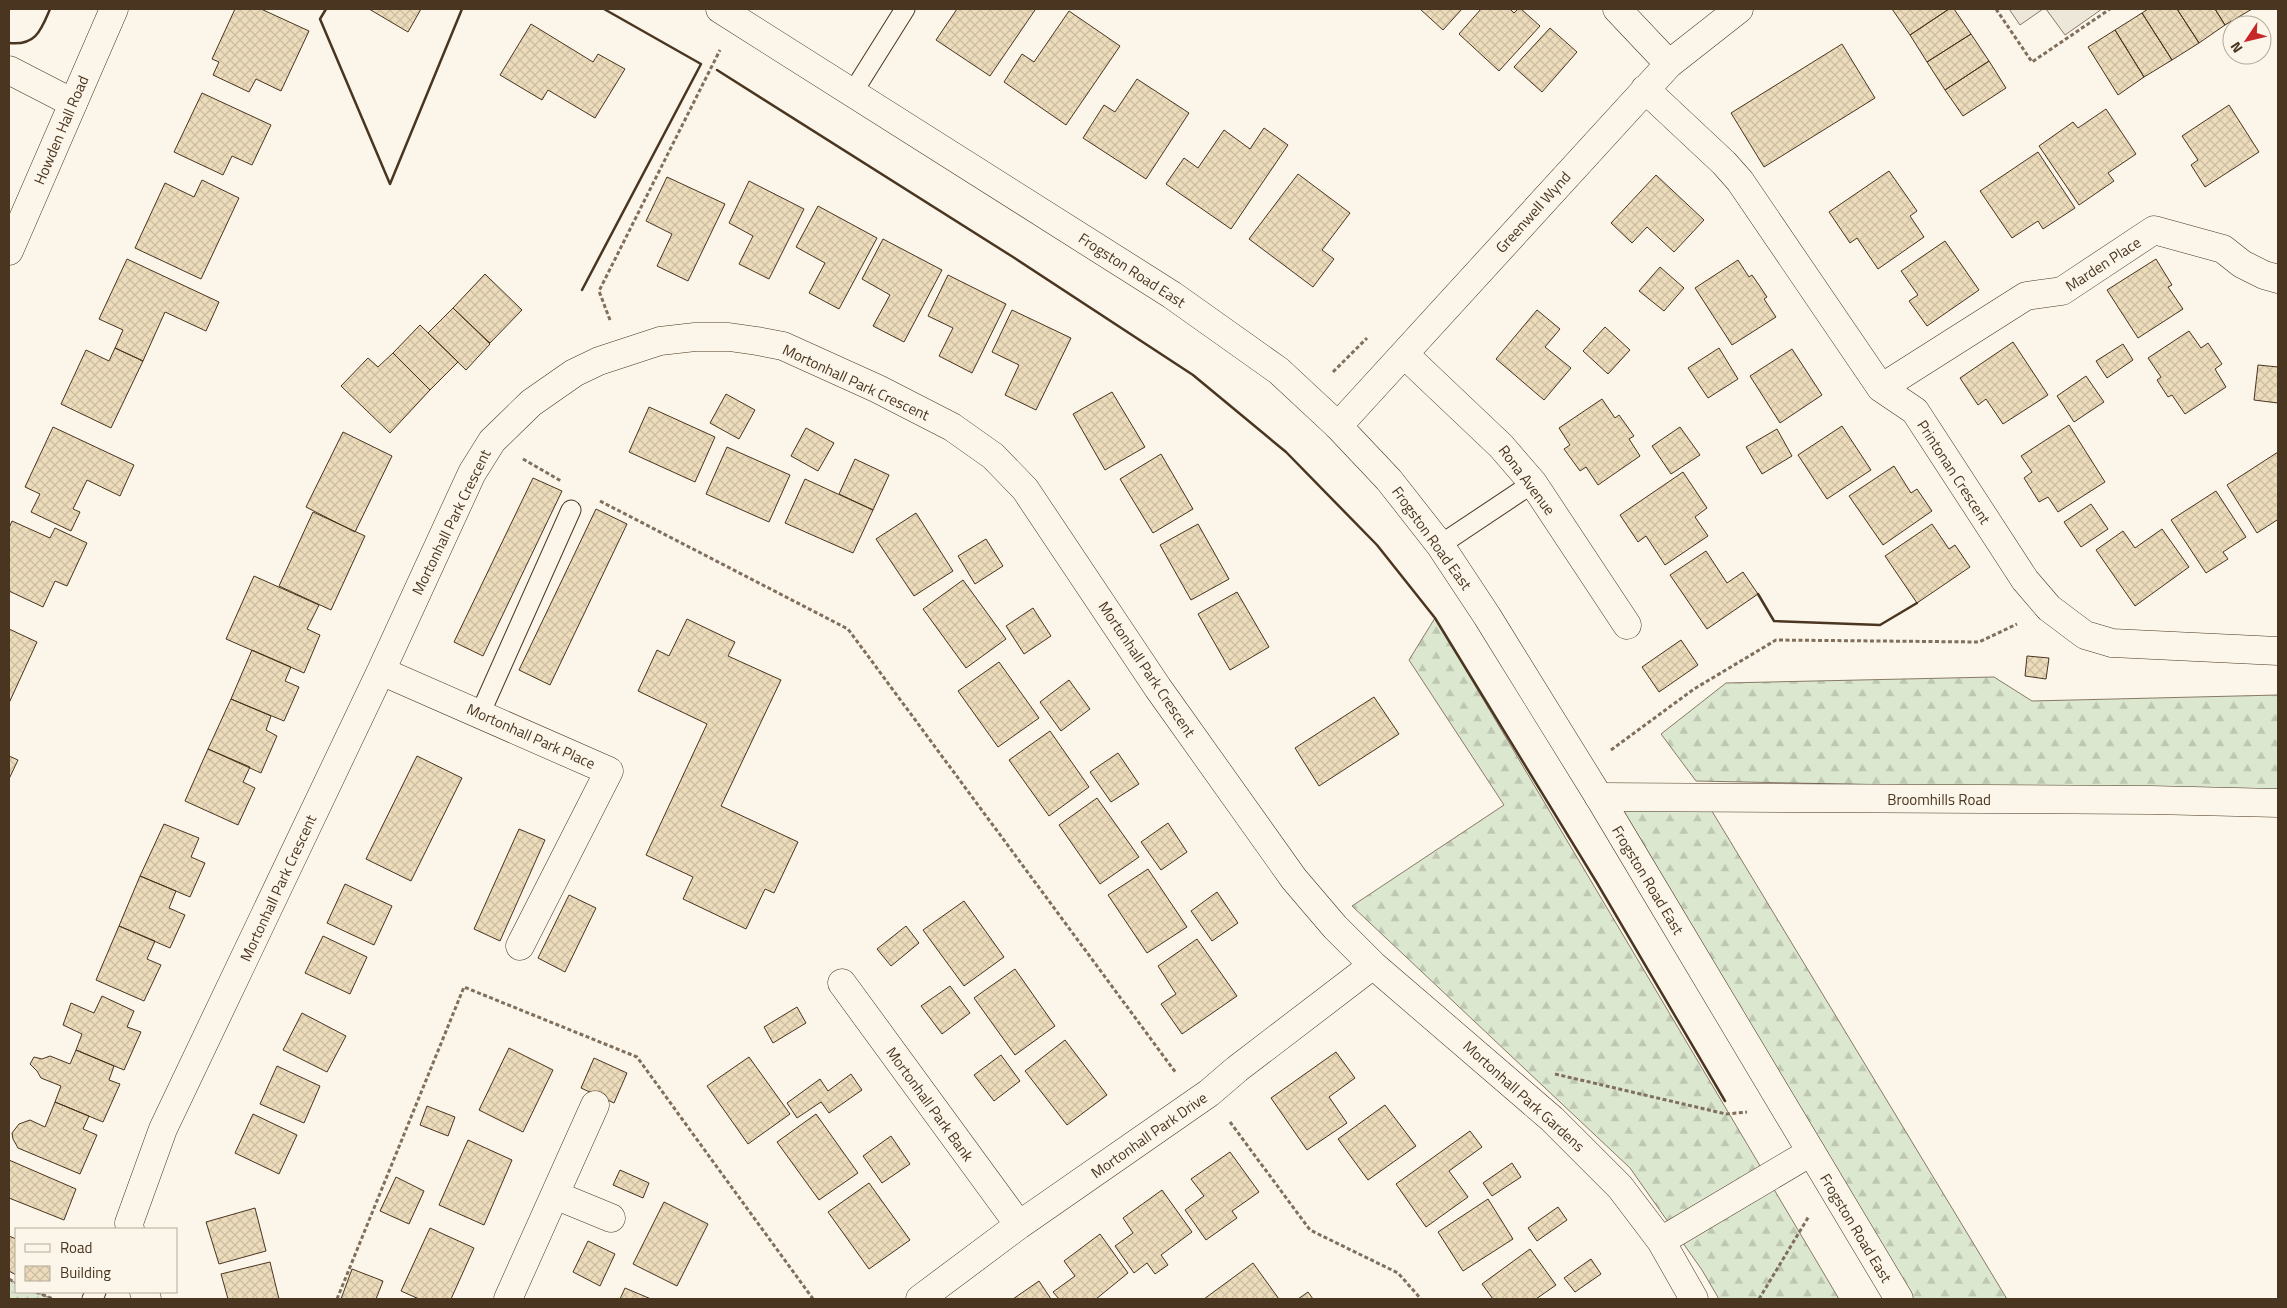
<svg xmlns="http://www.w3.org/2000/svg" width="2287" height="1308" viewBox="0 0 2287 1308" font-family="'Titillium Web',sans-serif">
<defs>
<pattern id="grass-dots" width="8" height="8" patternUnits="userSpaceOnUse" patternTransform="scale(1.25)"><rect width="8" height="8" fill="#dce7d0"/><path d="M2 2h.1M6 6h.1" fill="none" stroke="#bec7b2" stroke-width="1.8" stroke-linecap="round"/></pattern>
<pattern id="forest-firs" width="22" height="20" patternUnits="userSpaceOnUse" patternTransform="scale(1.25)"><rect width="22" height="20" fill="#dce7d0"/><path d="M5 1l3.5 6h-7zM16 11l3.5 6h-7z" fill="#bec7b2"/></pattern>
<pattern id="building-cross-hatch" width="8" height="8" patternUnits="userSpaceOnUse" patternTransform="scale(1.25)"><rect width="8" height="8" fill="#ecdcbc"/><path d="M0 0l8 8M0 8l8-8" fill="none" stroke="#ccbda1"/></pattern>
</defs>
<rect width="100%" height="100%" fill="#fbf6e9"/>
<!-- grass -->
<path fill="url(#grass-dots)" stroke="#887966" d="M9 1279 16 1283V1292H36L53 1299H9Z"/>
<!-- forest -->
<path fill="url(#forest-firs)" stroke="#887966" d="M1435 618 1839 1299H1719L1702 1270 1630 1168 1352 906 1504 805 1409 660Z
M1994 677 2032 701 2278 695V793L1696 781 1661 734 1726 683Z
M1599 797 1704 798 2007 1299H1899Z"/>
<!-- parking -->
<path fill="#ede7d9" stroke="#887966" d="M2009 9H2043L2020 25Z
M2046 9H2102L2065 35Z"/>
<!-- building -->
<path fill="url(#building-cross-hatch)" stroke="#4a3520" d="M235 9H261L309 31 281 91 256 79 249 92 213 75 219 62 212 59Z
M369 9H421L408 32Z
M957 9H1034L1035 10 990 76 936 40Z
M1420 9H1462L1443 30Z
M1481 9H1510L1514 13 1518 9H1521L1540 26 1499 71 1459 34Z
M1892 9H1949L1910 35Z
M1949 9H1954L1971 34 1927 62 1910 35Z
M2148 9H2177L2199 43 2172 60 2142 13Z
M2177 9H2215L2225 25 2199 43Z
M2215 9H2252L2225 25Z
M1069 11 1120 46 1066 125 1004 82 1022 54 1034 62Z
M2142 13 2172 60 2144 77 2115 30Z
M531 24 593 62 598 54 625 69 595 118 548 90 542 100 500 75Z
M1550 28 1577 52 1542 92 1514 67Z
M2115 30 2144 77 2118 95 2088 47Z
M1971 34 1989 61 1945 90 1927 62Z
M1842 44 1875 98 1764 167 1731 113Z
M1989 61 2006 88 1963 116 1945 90Z
M1137 79 1189 113 1146 179 1083 138 1104 105 1115 112Z
M202 93 271 125 252 165 232 156 223 175 174 152Z
M2229 105 2259 152 2205 187 2191 165 2198 160 2182 136Z
M2106 109 2136 154 2108 173 2114 181 2079 205 2039 146 2073 122 2078 128Z
M1264 128 1288 145 1231 229 1166 184 1184 158 1198 168 1224 130 1250 149Z
M2038 152 2075 208 2043 229 2038 221 2012 238 1980 191Z
M1889 171 1917 211 1910 216 1924 237 1878 269 1857 238 1850 243 1829 212Z
M1298 174 1350 213 1322 250 1334 259 1313 287 1249 239Z
M1656 175 1704 220 1674 252 1647 227 1632 243 1611 223Z
M667 177 725 204 688 281 657 266 672 234 646 221Z
M202 180 239 198 201 279 135 248 165 183 194 197Z
M749 181 804 209 769 279 739 264 753 236 729 223Z
M818 206 877 238 839 309 809 293 825 263 796 247Z
M883 239 942 270 904 342 873 326 890 295 862 279Z
M1945 241 1979 290 1927 326 1909 301 1918 295 1901 271Z
M127 259 219 302 206 331 165 312 143 361 115 348 123 330 99 319Z
M2156 259 2172 285 2168 287 2183 309 2138 338 2107 290Z
M1738 260 1749 277 1752 275 1759 285 1767 297 1764 299 1776 317 1732 345 1695 288Z
M1660 267 1684 288 1664 311 1639 291Z
M485 274 522 310 490 343 453 308Z
M948 275 1006 304 972 373 939 356 953 328 928 316Z
M453 308 490 344 466 370 428 333Z
M1012 310 1071 338 1036 410 1005 395 1019 365 992 352Z
M1537 310 1560 329 1545 347 1571 368 1544 400 1496 359Z
M420 325 458 362 430 390 393 353Z
M1605 327 1630 350 1608 374 1583 351Z
M2189 331 2201 348 2208 343 2222 364 2215 369 2226 387 2185 414 2172 395 2168 397 2157 380 2161 377 2148 358Z
M2013 342 2048 395 2003 424 1986 399 1978 405 1960 378Z
M2123 344 2133 360 2107 378 2096 361Z
M115 348 143 361 111 428 61 404 86 350 109 361Z
M1719 348 1738 379 1708 398 1688 368Z
M1792 349 1822 395 1780 423 1750 376Z
M393 353 430 390 390 433 341 386 368 358 378 367Z
M2258 365 2278 367V403L2254 400Z
M2086 376 2104 402 2074 422 2057 396Z
M1112 392 1145 447 1105 470 1073 414Z
M726 394 755 410 739 439 710 423Z
M1602 399 1615 418 1619 415 1634 436 1629 439 1640 456 1598 485 1586 467 1580 471 1564 449 1570 445 1559 428Z
M649 407 715 437 695 482 629 452Z
M2069 425 2105 482 2058 512 2048 497 2039 502 2024 478 2032 472 2021 456Z
M1842 426 1871 470 1827 499 1798 455Z
M53 427 134 465 120 496 87 480 73 509 80 512 71 531 31 512 40 494 25 487Z
M1680 427 1700 455 1671 474 1652 446Z
M806 428 834 443 818 471 791 456Z
M1777 429 1792 456 1762 474 1746 447Z
M343 432 392 456 355 532 306 507Z
M727 447 790 475 769 522 706 494Z
M2278 452V522L2277 520 2257 533 2227 485Z
M1161 454 1193 509 1153 533 1120 479Z
M855 459 889 475 873 510 839 494Z
M1894 466 1911 493 1917 489 1932 511 1883 545 1849 496Z
M1683 472 1707 508 1695 517 1708 536 1665 565 1646 536 1638 542 1620 515Z
M533 478 562 491 483 656 454 642Z
M805 479 873 510 853 553 785 523Z
M2216 491 2246 537 2223 552 2228 559 2206 573 2171 520Z
M2091 504 2108 529 2081 547 2064 522Z
M596 509 627 524 550 685 519 670Z
M313 512 365 536 331 610 279 586Z
M916 513 953 571 914 596 876 539Z
M12 521 50 538 55 528 87 543 67 586 55 581 43 607 9 591V528Z
M1198 524 1229 579 1191 600 1160 545Z
M1932 524 1949 549 1955 545 1970 567 1917 603 1885 556Z
M2162 529 2189 567 2135 606 2096 550 2123 531 2135 548Z
M986 539 1003 566 975 584 958 556Z
M1706 551 1727 583 1743 572 1758 594 1707 629 1670 575Z
M254 576 319 605 307 629 320 635 304 673 226 639Z
M963 580 1006 639 966 668 923 609Z
M1237 592 1269 647 1230 670 1198 614Z
M1033 608 1051 636 1024 654 1006 626Z
M687 619 735 642 728 656 781 680 721 806 798 842 774 893 765 889 746 929 683 899 693 877 646 855 707 724 638 691 657 650 669 656Z
M9 629 37 642 9 703Z
M1681 640 1698 665 1659 692 1642 667Z
M252 650 291 667 285 681 299 687 284 721 231 699Z
M2027 656 2049 658 2046 679 2025 676Z
M999 662 1039 718 998 747 958 691Z
M1069 680 1090 709 1061 731 1040 702Z
M1374 697 1399 734 1319 786 1295 748Z
M231 699 271 716 266 730 277 736 261 773 208 749Z
M1050 731 1089 787 1049 816 1009 760Z
M208 749 250 767 243 782 255 788 238 825 185 801Z
M1118 753 1139 784 1111 802 1090 772Z
M9 756 18 760 9 779Z
M417 756 462 778 411 881 366 859Z
M1097 798 1139 857 1100 884 1059 825Z
M1168 823 1187 852 1161 870 1141 842Z
M164 824 199 838 191 857 205 863 190 897 140 876Z
M519 829 545 840 500 941 474 929Z
M1148 869 1187 927 1147 953 1108 895Z
M140 876 176 891 169 908 185 915 170 948 119 926Z
M345 884 392 906 374 945 327 923Z
M1217 892 1238 923 1212 941 1191 911Z
M569 895 596 908 565 972 538 958Z
M964 901 1004 957 964 986 923 930Z
M119 926 155 941 147 959 161 965 144 1001 96 980Z
M906 926 919 943 891 966 877 949Z
M323 936 367 957 350 994 305 973Z
M1197 939 1237 996 1182 1034 1161 1004 1176 994 1158 966Z
M1015 969 1055 1026 1015 1055 974 998Z
M950 986 970 1013 942 1034 921 1006Z
M102 996 134 1011 127 1027 141 1032 124 1070 76 1050 82 1034 63 1025 71 1003 94 1013Z
M797 1007 806 1023 773 1043 764 1027Z
M302 1013 346 1036 327 1072 283 1050Z
M1065 1040 1107 1095 1067 1125 1025 1071Z
M509 1048 553 1070 523 1132 479 1110Z
M76 1050 114 1066 109 1080 120 1084 103 1122 55 1102 61 1086 41 1078 37 1071 30 1064 34 1057 42 1059 50 1056 70 1064Z
M1336 1052 1355 1078 1329 1097 1347 1123 1307 1150 1271 1098Z
M1001 1055 1020 1081 994 1101 974 1075Z
M749 1057 790 1114 748 1144 707 1086Z
M594 1058 627 1073 614 1103 581 1088Z
M277 1066 320 1086 304 1123 260 1104Z
M851 1074 862 1090 829 1113 821 1102 797 1118 787 1103 820 1079 828 1091Z
M55 1102 89 1116 83 1129 97 1135 80 1174 18 1148 13 1139 12 1133 19 1124 30 1120 45 1127Z
M1385 1105 1416 1146 1368 1180 1338 1139Z
M427 1106 455 1117 448 1136 420 1125Z
M253 1114 297 1135 279 1174 235 1153Z
M816 1114 858 1173 819 1200 777 1142Z
M1470 1131 1482 1147 1449 1171 1468 1197 1426 1227 1396 1184Z
M891 1136 910 1164 882 1183 863 1156Z
M468 1140 512 1160 484 1225 439 1205Z
M1230 1152 1259 1192 1232 1211 1237 1218 1206 1240 1185 1210 1204 1196 1191 1179Z
M9 1160 76 1189 64 1220 9 1198Z
M1512 1163 1521 1177 1492 1196 1483 1183Z
M620 1170 649 1183 643 1198 613 1185Z
M396 1177 424 1191 409 1224 380 1211Z
M869 1183 910 1240 869 1269 828 1212Z
M1162 1190 1192 1232 1161 1255 1168 1265 1155 1274 1147 1263 1134 1273 1115 1246 1133 1233 1123 1218Z
M1488 1199 1513 1239 1463 1271 1438 1232Z
M664 1202 708 1224 677 1286 633 1264Z
M1558 1207 1567 1220 1537 1241 1528 1228Z
M255 1208 266 1251 219 1264 206 1222Z
M430 1228 474 1248 451 1299H419L401 1291Z
M1100 1234 1128 1273 1096 1299H1059L1053 1292 1075 1276 1064 1261Z
M9 1236 16 1239V1275L9 1271Z
M588 1241 615 1254 600 1286 573 1272Z
M1530 1249 1556 1285 1536 1299H1493L1482 1284Z
M1591 1259 1601 1274 1575 1292 1564 1278Z
M270 1262 279 1299H228L221 1274Z
M1253 1263 1279 1299H1204Z
M352 1269 383 1281 376 1299H341Z
M1039 1281 1051 1299H1013Z
M625 1288 651 1299H620Z
M1308 1292 1313 1299H1298Z"/>
<g fill="none" stroke-linecap="round" stroke-linejoin="round">
<!-- lane casing -->
<g stroke="#4a3520" stroke-width="21">
<path id="lane" d="M853 92 905 9
M1440 545 1533 483
M480 714 571 510
M92 1299 96 1292"/>
</g>
<!-- street casing -->
<g stroke="#4a3520" stroke-width="29">
<path id="street" d="M1617 9 1669 64
M9 70 73 103
M1645 89 1724 163 1740 181 1881 388 1915 411 2025 580 2049 608 2085 635 2112 643 2278 651
M1404 354 1501 446 1533 483 1627 625
M1881 388 2026 296 2062 291 2154 230 2223 249 2242 264 2264 275 2278 279
M1338 426 1669 64 1739 9
M381 671 609 771 520 946
M1599 797 2151 800 2278 803
M842 983 1019 1225
M555 1195 611 1218
M130 1229 129 1223 163 1129 381 671 472 473 492 441 531 403 574 373 599 361 660 341 695 337H729L757 341 783 346 878 389 952 427 993 456 1025 489 1158 688 1294 879 1335 927 1373 965 1552 1119 1620 1187 1661 1241 1694 1299
M1661 1241 1811 1152
M144 1292 147 1299
M508 1299 595 1105
M920 1299 1019 1225 1209 1093 1237 1069 1373 965"/>
</g>
<!-- secondary casing -->
<g stroke="#4a3520" stroke-width="29">
<path id="secondary" d="M720 9 1172 295 1279 371 1338 426 1389 480 1440 545 1487 616 1599 797 1899 1299"/>
</g>
<!-- primary casing -->
<g stroke="#4a3520" stroke-width="29">
<path id="primary" d="M9 251 114 9"/>
</g>
<!-- path -->
<path stroke="#7f6f5c" stroke-width="3" stroke-dasharray="4 2.5" stroke-linecap="butt" d="M1996 9 2032 62 2110 9
M610 320 599 291 720 50
M1333 372 1367 338
M523 459 561 481
M600 501 848 629 1176 1073
M1611 750 1694 689 1776 640 1979 642 2017 624
M1555 1074 1726 1114 1747 1112
M1230 1122 1310 1230 1398 1273 1421 1299
M9 1279 16 1283
M36 1292 53 1299
M337 1299 464 987 637 1057 813 1299
M1759 1299 1809 1216"/>
<!-- lane -->
<use href="#lane" stroke="#fbf6e9" stroke-width="19"/>
<!-- street -->
<use href="#street" stroke="#fbf6e9" stroke-width="28"/>
<!-- secondary -->
<use href="#secondary" stroke="#fbf6e9" stroke-width="28"/>
<!-- primary -->
<use href="#primary" stroke="#fbf6e9" stroke-width="28"/>
<!-- wall -->
<path stroke="#4a3520" stroke-width="2.5" d="M326 9 320 19 390 184 462 9
M9 43C36 46 41 30 50 9
M717 70 1013 257 1193 375 1286 452 1377 545 1435 618 1597 883 1725 1101
M582 290 701 64 604 9
M1758 594 1774 621 1880 625 1917 603"/>
</g>
<g text-anchor="middle" dominant-baseline="central" stroke-width="4" stroke-linejoin="round" paint-order="stroke">
<!-- street labels -->
<g font-size="15" fill="#4a3520" stroke="#fbf6e9">
<text transform="translate(61 130) rotate(-67)">Howden Hall Road</text>
<text transform="translate(1533 212) rotate(-48)">Greenwell Wynd</text>
<text transform="translate(2103 264) rotate(-33)">Marden Place</text>
<text transform="translate(1132 270) rotate(33)">Frogston Road East</text>
<text transform="translate(856 382) rotate(25)">Mortonhall Park Crescent</text>
<text transform="translate(1954 472) rotate(57)">Printonan Crescent</text>
<text transform="translate(1527 480) rotate(53)">Rona Avenue</text>
<text transform="translate(451 522) rotate(-64)">Mortonhall Park Crescent</text>
<text transform="translate(1432 538) rotate(54)">Frogston Road East</text>
<text transform="translate(1147 669) rotate(56)">Mortonhall Park Crescent</text>
<text transform="translate(531 736) rotate(24)">Mortonhall Park Place</text>
<text x="1939" y="799">Broomhills Road</text>
<text transform="translate(1648 880) rotate(59)">Frogston Road East</text>
<text transform="translate(278 888) rotate(-65)">Mortonhall Park Crescent</text>
<text transform="translate(1524 1096) rotate(42)">Mortonhall Park Gardens</text>
<text transform="translate(930 1104) rotate(54)">Mortonhall Park Bank</text>
<text transform="translate(1149 1135) rotate(-35)">Mortonhall Park Drive</text>
<text transform="translate(1856 1228) rotate(59)">Frogston Road East</text>
</g>
</g>
<!-- border -->
<rect width="2287" height="1308" fill="none" stroke="#4a3520" stroke-width="20"/>
<!-- legend -->
<rect x="15" y="1228" width="162" height="65" fill="#fbf6e9" stroke="#b4a999"/>
<rect x="25" y="1244" width="25" height="8" fill="#fbf6e9" stroke="#b4a999"/>
<text x="60" y="1253" font-size="15" fill="#4a3520">Road</text>
<rect x="25" y="1266" width="25" height="15" fill="url(#building-cross-hatch)" stroke="#b4a999"/>
<text x="60" y="1278" font-size="15" fill="#4a3520">Building</text>
<!-- north arrow -->
<g transform="translate(2247 40) rotate(235)"><circle r="24" fill="#fbf6e9" stroke="#b4a999"/>
<path d="M0-4L9 19L0 12L-9 19Z" fill="#c62828"/>
<text y="-8" font-size="14" font-weight="bold" text-anchor="middle" fill="#4a3520">N</text>
</g>
</svg>
